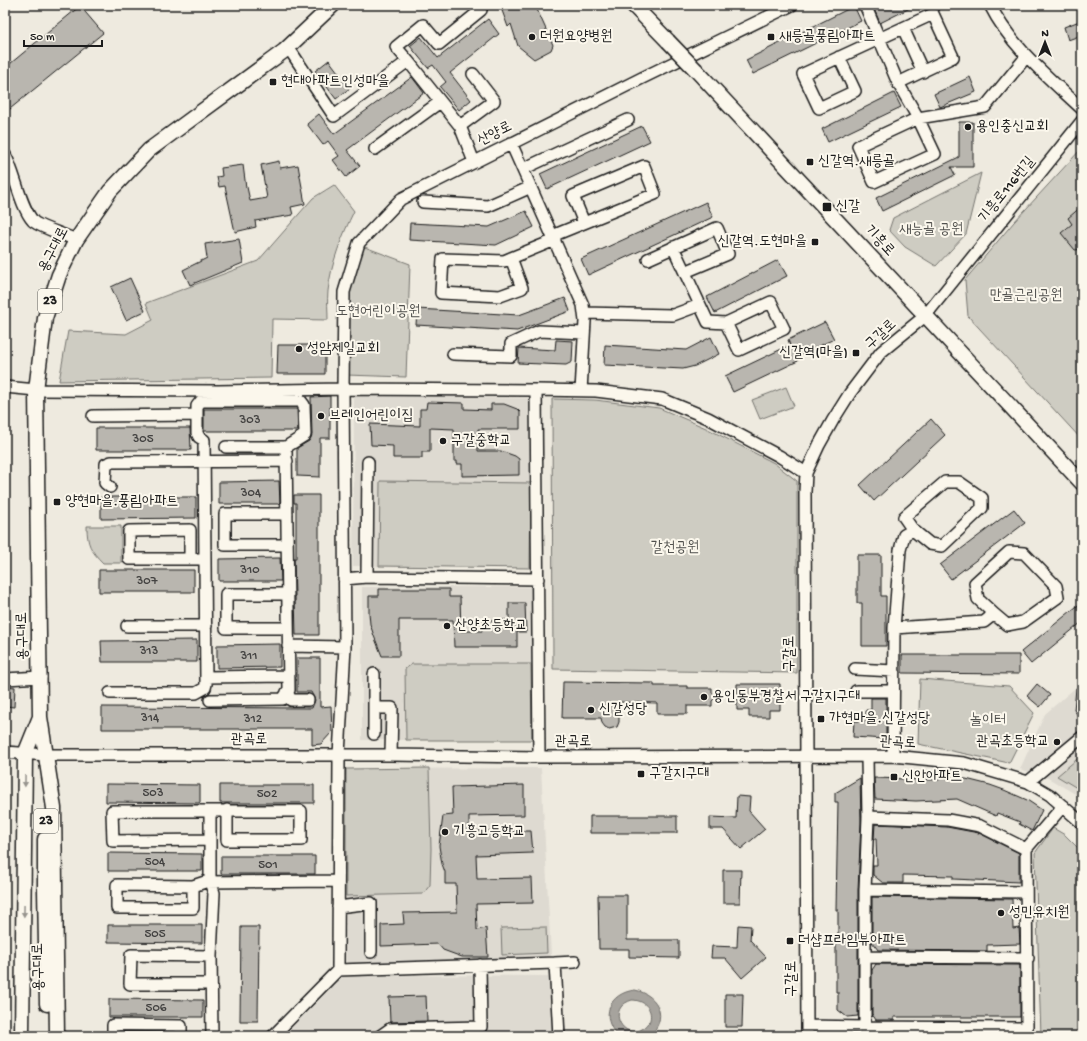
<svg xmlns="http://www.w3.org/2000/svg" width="1087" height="1041" viewBox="0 0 1087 1041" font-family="'Gochi Hand','Poor Story',sans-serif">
<rect width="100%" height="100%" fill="#eeeadf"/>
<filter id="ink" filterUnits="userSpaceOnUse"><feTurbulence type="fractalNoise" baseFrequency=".025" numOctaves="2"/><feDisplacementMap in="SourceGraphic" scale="8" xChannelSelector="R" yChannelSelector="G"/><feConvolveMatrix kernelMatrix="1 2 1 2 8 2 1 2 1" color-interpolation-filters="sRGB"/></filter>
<g filter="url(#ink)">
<!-- built -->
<path fill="#dedad1" d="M354 396 532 398 530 568 353 566Z
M362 587H531L532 740H362Z
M1082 682V798L1048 778 1020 769 1045 714Z
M541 768 551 956 346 964V769Z
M344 975 551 976 553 1036H284Z"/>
<!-- green -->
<path fill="#ceccc2" stroke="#75746f" d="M1082 148V440L968 316 965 280 1014 222Z
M981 173 966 234 936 266 905 247 889 230 893 218Z
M334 185 354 211C342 236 331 263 328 291 327 301 328 310 328 320L272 319 271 378 59 381 68 331 126 334 153 320 146 303 258 261 313 198Z
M362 246 410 264 406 377 346 375 348 291Z
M786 387 794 406 760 419 752 400Z
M552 399 595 400 659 408 706 428 774 463 797 481V673L553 669Z
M380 481 531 483 530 568 379 566Z
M87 526H121V563H103C90 550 87 544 87 526Z
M412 664H531L532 740H406L405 669Z
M920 679 1009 686 1034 713 1009 763 918 744Z
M1082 755V791L1057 776Z
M429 768 431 849 430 885 423 894 346 896V769Z
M1053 828 1065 835 1082 852V1036H1041L1035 853Z
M546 927 547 953 502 955 501 928Z"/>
<!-- water -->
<path fill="#a6a39d" stroke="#6f6d69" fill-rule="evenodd" d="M635 990C659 995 669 1019 649 1036H618C599 1017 609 993 635 990ZM632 1000C643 1000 653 1008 650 1020 649 1024 646 1027 642 1029 623 1041 605 1008 632 1000Z"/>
<!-- building -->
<path fill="#b9b6af" stroke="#1c1c1c" d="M500 5H535L553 45 551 50 534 59 518 46 511 24 508 27Z
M882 5H916L880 23 874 9Z
M80 6 103 33 5 113V68Z
M854 6 861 21 753 74 746 60Z
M488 19 499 34 450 73 471 100 459 110 440 87 446 82 433 65 428 68 410 46 421 37 438 58Z
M1082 20V35L1068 40 1064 27Z
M329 60 350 88 336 99 315 71Z
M412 77 424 93 347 150 360 166 346 177 333 160 339 156 328 141 323 145 307 124 319 114 334 134Z
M970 77 976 92 940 107 934 94Z
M894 93 901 107 828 142 822 129Z
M959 122H973V167H951L955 175 882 211 876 198 959 157Z
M642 126 650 141 547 189 540 174Z
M279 161 280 168 298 165 305 204 291 207 293 215 255 221 256 227 235 232 225 186 219 187 217 177 222 176 221 168 243 165 246 188 247 187 250 201 267 198 261 165Z
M706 202 713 217 588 275 581 259Z
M1082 206V249L1075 250 1061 233 1072 224 1068 218Z
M526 211 534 227 496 245 409 240 410 223 489 227Z
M239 239 243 263 190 285 183 270 207 258 205 244Z
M778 260 787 276 715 313 707 297Z
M130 278 145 311 126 320 111 287Z
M565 298 570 311 517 331 416 325 417 309 519 315Z
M825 322 834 339 796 357 798 361 733 392 725 376 790 345 788 340Z
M711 337 719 354 695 366 683 369 604 365 605 345 686 350Z
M556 340 573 341 572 362 566 365 518 363 519 348 555 350Z
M278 345H325V374H277Z
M330 396V438H320V477L297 476V448L309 441 312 435 311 397Z
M427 402 464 403V409L491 410V404H504L517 409 520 412V429H478V451H501L515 456 519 459V475L462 476V464H457V461H454V429L430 428V452H422V458H393V446L371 445 370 424 420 426V409H426Z
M204 409H297L298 431H204Z
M931 419 945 435 874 501 860 485Z
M96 428H190L191 450H96Z
M279 481 280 504H219V482Z
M294 495H319V635H296L294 558H296V503H294Z
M101 497H196V518L101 519Z
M1014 509 1025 523 951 579 940 565Z
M857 555H881V596H886V646H862V603H857Z
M280 558 281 581H219V559Z
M99 570H194V592H99Z
M379 589H449V597H460L461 631H482L481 620H509V603H525L526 632H517V647H454L453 620H399V656H382L374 636 370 624 369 613V596H379Z
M1082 602V622L1031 664 1021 652Z
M197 640V662H102L101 641Z
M280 644V667L217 668V645Z
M902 655H1019V674L902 673Z
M297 658H320V707L331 706 332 732 321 744 312 745V729H102V707L312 708 315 700 311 692H297Z
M563 682 654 683V686H687V688H712V692L715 698 712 701V706H687V714H657V703L619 702V722L617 727 609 729 605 727 602 723 601 718H562Z
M737 684H780V710H769V717H749V710H737Z
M1037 684 1050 695 1040 707 1027 696Z
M5 686 15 687 14 707 5 706Z
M1076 688H1082V721L1074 710Z
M871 698H886V739L853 737 854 721H866V710H871Z
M939 777 966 779 990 785 1004 790 1027 800 1042 810 1032 831 1019 824 1020 822 997 813 996 816 957 799 916 801 875 799 874 778 939 780Z
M860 778 861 823 858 890V1016L847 1017 838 1010V992H836V937H838V910H836L838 802H835V793Z
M106 784 200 785V803L106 802Z
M220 785H314V803H220Z
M524 785V815L469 816V831H531L533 853 476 855 477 879 532 878 533 903 476 904 477 930 486 928 488 957H462L443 950 438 944 381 946V925L404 924 403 913 457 912 456 884H445V872L442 864 439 846 443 816 453 815 452 787Z
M737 796 750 797 749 811 765 829 741 849 723 829H710V817L736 818Z
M590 816H677V833H590Z
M875 824 947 827 979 833 1019 853V882L953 879V876L903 875V883H883L873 875V865H877L876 839H874Z
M108 853 202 854V871H108Z
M221 856H315V874H221Z
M723 870H741L740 903H723Z
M598 895H627V940H679V958L629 957V949H599Z
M872 897 1012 899 1013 929 1019 928 1020 944 987 945V951L878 950 872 942Z
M108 925H202V943L108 942Z
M738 925 751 926 750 940 766 957 742 978 725 958H711L712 946 737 947Z
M241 927H259L258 1021H240Z
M876 964 1020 965V1017H894V1020H876L872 1014V970Z
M725 994H743L742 1027H725Z
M426 996 427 1021 390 1022 389 997Z
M109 999 203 1000V1017H109Z"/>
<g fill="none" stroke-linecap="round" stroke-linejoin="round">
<!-- minor casing -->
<g stroke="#1c1c1c" stroke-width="14">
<path id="minor" d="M865 5 898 83 918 118 985 107 1026 57
M990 5C1011 47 1048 77 1082 109
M903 28 923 72
M288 47 334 116 408 61 460 126 474 162
M839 57 855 91 819 108 803 74C846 54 890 34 933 14L953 57 898 83
M408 61 396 47 423 25 439 44 481 10
M918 118 935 154 874 182 858 146Z
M460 126 494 101 473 74
M511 143 583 305 585 321 581 391
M375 149 440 102
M5 155C15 173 20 206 33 221 37 226 68 236 76 240
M523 169 628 120
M423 202 488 206 531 187
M552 236 655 194 644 166 573 196 584 223
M673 247 708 322 726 323
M511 258 522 288 500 296 441 293 443 259 504 261 511 258 555 240
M648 259 717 228 728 254 685 272
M771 302 784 329 739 350 726 323Z
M584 313 673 315 700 305
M453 354 511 356V344L539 331 584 333
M5 387 36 390 218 391 343 389 344 292 359 243 401 199 642 78 792 5
M536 390 539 757
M93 416 197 415
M110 487 105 483 106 464 111 462 287 461
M287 514H225V545H287
M190 559V530L129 531V559H205
M367 577 368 462
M344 579 367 577 538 579
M288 594H226V628H288
M127 626H206
M894 628 984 622 994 614 978 599 975 583 1009 552 1024 553 1056 586 1058 597 1023 622 1007 625 994 614
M288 646 345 647
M855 669 894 671
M374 674V734
M206 677 288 676
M5 679 41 677
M856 691H893
M287 692 291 700H308
M110 693H196L205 688 206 684 204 440 199 437 197 433V406L201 401H301L304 405 305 435 286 447H226
M210 700 283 699 289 690 286 447
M374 708H392L391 755
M5 752 47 755H391L539 757 893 756 964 763 1028 782 1050 795 1082 823
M893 756 894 628 900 550 904 535 913 530 930 544 942 546 982 508V498L959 482H945L904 517 913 530
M867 757 868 817
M1028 782 1082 737
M210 811H301V840H227V810
M210 840 113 841 112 811H210V882L214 893 211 956 212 1036
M1026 849 1027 1028 865 1027V890L868 817 948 820 980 826 1026 849 1063 806
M193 886V908H117V885L193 886 205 882 338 881
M865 890 1026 892
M338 907 371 903V952
M211 956 131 955 130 984H211
M865 957 1028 958
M555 963 575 962
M338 970 339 755 345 647 343 389 536 390 596 391 662 399 708 418 779 456 806 473
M807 1026 865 1027
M113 1036V1025L181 1026V1036
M273 1036 338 970 555 963 559 1036
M380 1036 390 1029 481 1027 480 965
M807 1036 805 492 806 473 819 445 833 420 850 393 881 352 925 316 1082 121"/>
</g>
<!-- major casing -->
<g stroke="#1c1c1c" stroke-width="17">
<path id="major" d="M633 5 668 41
M696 70 1082 483
M45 839V888L47 1004
M22 1036 25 754 40 717
M57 1036 54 808 40 717 36 390 45 318 59 275 76 240 110 191 149 150 284 51 333 5"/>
</g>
<!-- minor -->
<use href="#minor" stroke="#fbf7ec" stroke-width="11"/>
<!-- major -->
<use href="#major" stroke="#fbf7ec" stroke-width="14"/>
<!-- major-bridge casing -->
<g stroke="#1c1c1c" stroke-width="17" stroke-linecap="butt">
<path id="major-bridge" d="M668 41 696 70"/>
</g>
<!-- major-bridge -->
<use href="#major-bridge" stroke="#fbf7ec" stroke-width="14"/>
</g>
<!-- one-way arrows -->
<defs><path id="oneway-solid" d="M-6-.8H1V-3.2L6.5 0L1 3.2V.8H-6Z"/></defs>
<g fill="#97948e">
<use href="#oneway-solid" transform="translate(25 781) rotate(91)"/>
<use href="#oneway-solid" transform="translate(24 911) rotate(91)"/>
</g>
</g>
<!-- markers -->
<g fill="#1c1c1c" stroke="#fbf7ec" stroke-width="1.5">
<circle cx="532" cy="37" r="4"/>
<rect x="767" y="33" width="8" height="8" rx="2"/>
<rect x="269" y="78" width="8" height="8" rx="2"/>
<circle cx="968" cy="127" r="4"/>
<rect x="806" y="158" width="8" height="8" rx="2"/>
<rect x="822" y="202" width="10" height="10" rx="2"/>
<rect x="811" y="238" width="8" height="8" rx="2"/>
<circle cx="299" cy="349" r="4"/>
<rect x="852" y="349" width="8" height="8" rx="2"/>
<circle cx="321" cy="416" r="4"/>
<circle cx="443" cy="441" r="4"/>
<rect x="53" y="498" width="8" height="8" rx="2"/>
<circle cx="447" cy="626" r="4"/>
<circle cx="704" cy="697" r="4"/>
<circle cx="591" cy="710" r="4"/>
<rect x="817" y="715" width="8" height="8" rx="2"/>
<circle cx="1057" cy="742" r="4"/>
<rect x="637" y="770" width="8" height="8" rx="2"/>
<rect x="890" y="773" width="8" height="8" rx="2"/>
<circle cx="445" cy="832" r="4"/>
<circle cx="1001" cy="913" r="4"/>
<rect x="786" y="937" width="8" height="8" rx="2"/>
</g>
<g text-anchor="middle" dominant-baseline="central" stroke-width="4" stroke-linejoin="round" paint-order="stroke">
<!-- number labels -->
<g font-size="13" fill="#434241">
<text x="250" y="420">303</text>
<text x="143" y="439">305</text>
<text x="251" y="493">304</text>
<text x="250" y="570">310</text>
<text x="147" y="581">307</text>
<text x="149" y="651">313</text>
<text x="249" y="656">311</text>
<text x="150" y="718">314</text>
<text x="253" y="719">312</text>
<text x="153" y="793">503</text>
<text x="267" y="794">502</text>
<text x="155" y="862">504</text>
<text x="268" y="865">501</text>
<text x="155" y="934">505</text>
<text x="156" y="1008">506</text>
</g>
<!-- shield labels -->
<g fill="#fbf7ec" stroke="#5f5e5a" stroke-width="1">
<rect x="38" y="289" width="24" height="24" rx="3"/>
<rect x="34" y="809" width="24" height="24" rx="3"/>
</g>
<g font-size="14" font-weight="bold" fill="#1c1c1c">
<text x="50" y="301">23</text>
<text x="46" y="821">23</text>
</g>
<!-- poi labels -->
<g font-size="15" fill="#1c1c1c" stroke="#fbf7ec" text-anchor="start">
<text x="540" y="37">더원요양병원</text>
<text x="779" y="37">새릉골풍림아파트</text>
<text x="281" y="82">현대아파트인성마을</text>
<text x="976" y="127">용인충신교회</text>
<text x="818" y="162">신갈역.새릉골</text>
<text x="836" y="207">신갈</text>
<text x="807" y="242" text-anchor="end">신갈역.도현마을</text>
<text x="307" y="349">성암제일교회</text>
<text x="848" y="353" text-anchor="end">신갈역(마을)</text>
<text x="329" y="416">브레인어린이집</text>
<text x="451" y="441">구갈중학교</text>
<text x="65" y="502">양현마을.풍림아파트</text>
<text x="455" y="626">산양초등학교</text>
<text x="712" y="697">용인동부경찰서 구갈지구대</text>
<text x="599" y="710">신갈성당</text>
<text x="829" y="719">가현마을.신갈성당</text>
<text x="1049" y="742" text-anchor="end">관곡초등학교</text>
<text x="649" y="774">구갈지구대</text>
<text x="902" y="777">신안아파트</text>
<text x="453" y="832">기흥고등학교</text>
<text x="1009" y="913">성민유치원</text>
<text x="798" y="941">더샵프라임뷰아파트</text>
</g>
<!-- street labels -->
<g font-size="15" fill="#1c1c1c" stroke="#fbf7ec">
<text transform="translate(495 134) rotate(-27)">산양로</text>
<text transform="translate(1007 190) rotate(-51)">기흥로116번길</text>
<text transform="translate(879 241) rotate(47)">기흥로</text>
<text transform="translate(54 250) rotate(-63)">용구대로</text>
<text transform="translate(881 335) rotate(-43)">구갈로</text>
<text transform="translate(23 636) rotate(-91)">용구대로</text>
<text transform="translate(790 654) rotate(-90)">구갈로</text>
<text x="249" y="740">관곡로</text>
<text x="573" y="742">관곡로</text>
<text transform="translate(898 743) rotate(3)">관곡로</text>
<text transform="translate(39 967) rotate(-91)">용구대로</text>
<text transform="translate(792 979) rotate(-90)">구갈로</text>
</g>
<!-- park labels -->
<g font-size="15" fill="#51514e" stroke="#fbf7ec">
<text x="931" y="230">새능골 공원</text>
<text x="1026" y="296">만골근린공원</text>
<text x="378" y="312">도현어린이공원</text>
<text x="675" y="548">갈천공원</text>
<text x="988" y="721">놀이터</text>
</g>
</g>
<!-- margin -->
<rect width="1087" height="1041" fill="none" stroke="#fbf7ec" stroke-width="20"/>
<rect x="10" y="10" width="1067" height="1021" fill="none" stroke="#1c1c1c" stroke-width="1.5" filter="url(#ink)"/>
<!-- north arrow -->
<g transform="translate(1045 42)" stroke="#fbf7ec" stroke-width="3" paint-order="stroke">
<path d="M0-3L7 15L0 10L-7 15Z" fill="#1c1c1c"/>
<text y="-6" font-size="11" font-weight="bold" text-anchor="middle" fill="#1c1c1c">N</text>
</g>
<!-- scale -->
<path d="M24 40v6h78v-6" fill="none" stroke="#1c1c1c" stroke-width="2"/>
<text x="30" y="40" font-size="12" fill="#1c1c1c" stroke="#fbf7ec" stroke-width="3" paint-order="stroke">50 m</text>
</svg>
